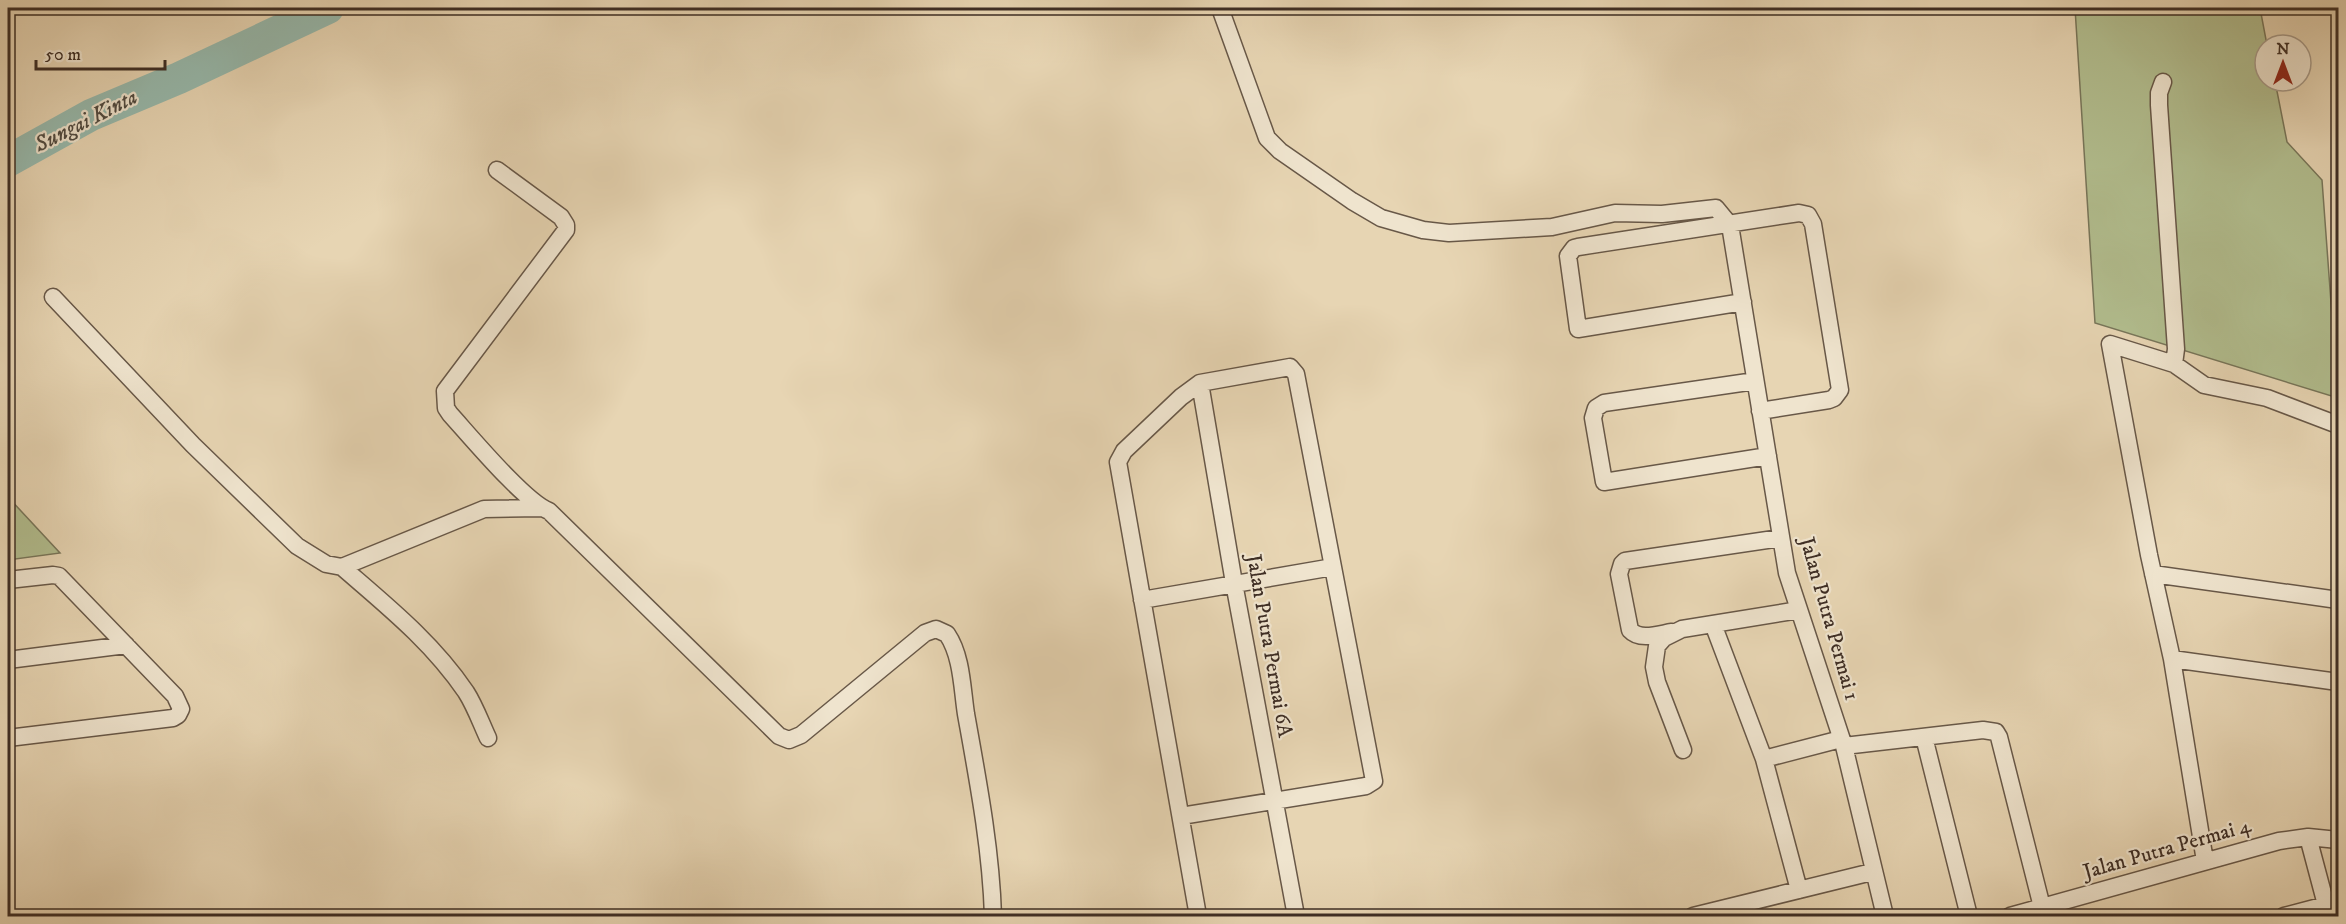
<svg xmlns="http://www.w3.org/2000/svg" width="2346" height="924" viewBox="0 0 2346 924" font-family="'IM FELL DW Pica',serif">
<rect width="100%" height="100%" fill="#e7d5b3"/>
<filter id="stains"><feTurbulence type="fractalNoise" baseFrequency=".00333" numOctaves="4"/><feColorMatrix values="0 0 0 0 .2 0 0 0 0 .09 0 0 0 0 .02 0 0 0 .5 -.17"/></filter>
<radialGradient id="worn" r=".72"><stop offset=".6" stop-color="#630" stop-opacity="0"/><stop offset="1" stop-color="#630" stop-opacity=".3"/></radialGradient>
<!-- green -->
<path fill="#b2be8f" stroke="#78765a" stroke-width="1.5" d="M2075 8H2260L2267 45H2265V81H2275L2287 142 2322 180 2338 398 2095 323Z
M8 497 60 553 8 560Z"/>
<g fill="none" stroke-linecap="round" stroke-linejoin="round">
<!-- river -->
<path stroke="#97b9ac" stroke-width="32" d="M8 161 91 115 179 78 328 8"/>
<!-- minor casing -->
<g stroke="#685848" stroke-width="19">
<path id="minor" d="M1220 8 1267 138 1280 151 1352 201 1381 218 1423 230 1449 233 1552 227 1615 213 1662 214 1716 208 1730 225
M2163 82 2159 93V105L2176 349 2174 364
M497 170 561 217 566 225V230L445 391 446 408 450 414C470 436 525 502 549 511L779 736 789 740 801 735 925 633 936 629 947 634C962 656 962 688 966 714 978 781 991 849 993 916
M1730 225 1787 573 1844 746 1885 916
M53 297 193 445 297 546 326 564 342 567 484 509 541 508
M1743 302 1578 329 1568 256 1574 248 1578 247 1799 213 1808 215 1813 224 1840 390 1834 398 1829 400 1760 411
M1755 381 1604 403 1596 408 1593 418 1604 482 1768 456
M1200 383 1234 583 1296 916
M342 567C387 606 432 642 466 692 475 706 481 723 488 738
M2153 574 2338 600
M8 580 53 575 59 576 175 696 181 709 178 715 173 718 8 738
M1142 600 1333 567
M1713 624 1764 759 1799 890
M1672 632C1659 634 1640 641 1630 630L1619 574 1622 564 1625 561 1781 538
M2172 659 2338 682
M8 660 126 645
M1924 737 1969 916
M1844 746 1983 730 1996 732 1999 737 2042 907
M1683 750 1657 682 1654 667 1657 646 1664 638 1682 629 1799 610
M1764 759 1841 739
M1181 816 1366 786 1374 781 1296 374 1290 367 1200 383 1181 397 1124 451 1118 462 1198 916
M2308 837 2329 916
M2205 861 2172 659 2149 555 2110 344 2174 364 2204 385 2267 398 2338 425
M1693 916 1872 872
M2010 916 2279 841 2308 837 2338 840
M2284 916 2326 905"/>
</g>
<!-- minor -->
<use href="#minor" stroke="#efe4ce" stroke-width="16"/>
</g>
<g text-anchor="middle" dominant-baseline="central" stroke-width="4.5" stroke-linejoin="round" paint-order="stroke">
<!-- street labels -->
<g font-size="21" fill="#3e2e25" stroke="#efe4ce">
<text transform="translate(1829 619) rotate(74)">Jalan Putra Permai 1</text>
<text transform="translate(1269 646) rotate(80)">Jalan Putra Permai 6A</text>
<text transform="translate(2167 849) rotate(-16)">Jalan Putra Permai 4</text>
</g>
<!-- water labels -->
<g font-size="22" font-style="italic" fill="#504a40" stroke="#efe4ce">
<text transform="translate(86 121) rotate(-27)">Sungai Kinta</text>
</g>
</g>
<!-- margin -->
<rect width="2346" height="924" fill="none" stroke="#e7d5b3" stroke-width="30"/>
<rect x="9" y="9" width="2328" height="906" fill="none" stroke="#3e2e25" stroke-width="3"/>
<rect x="15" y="15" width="2316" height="894" fill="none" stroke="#3e2e25" stroke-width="1.5"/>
<!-- north arrow -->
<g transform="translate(2283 63)"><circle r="28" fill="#efe4ce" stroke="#a89b8a" stroke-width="1.5"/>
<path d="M0-4.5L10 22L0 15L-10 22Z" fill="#8f2418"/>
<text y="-9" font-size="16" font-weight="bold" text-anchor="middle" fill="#3e2e25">N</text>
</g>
<!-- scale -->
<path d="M36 60v9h129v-9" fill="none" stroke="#3e2e25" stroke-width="3"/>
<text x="45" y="60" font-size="18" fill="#3e2e25" stroke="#efe4ce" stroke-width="4.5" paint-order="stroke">50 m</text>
<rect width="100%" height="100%" filter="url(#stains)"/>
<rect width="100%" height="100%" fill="url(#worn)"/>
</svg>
